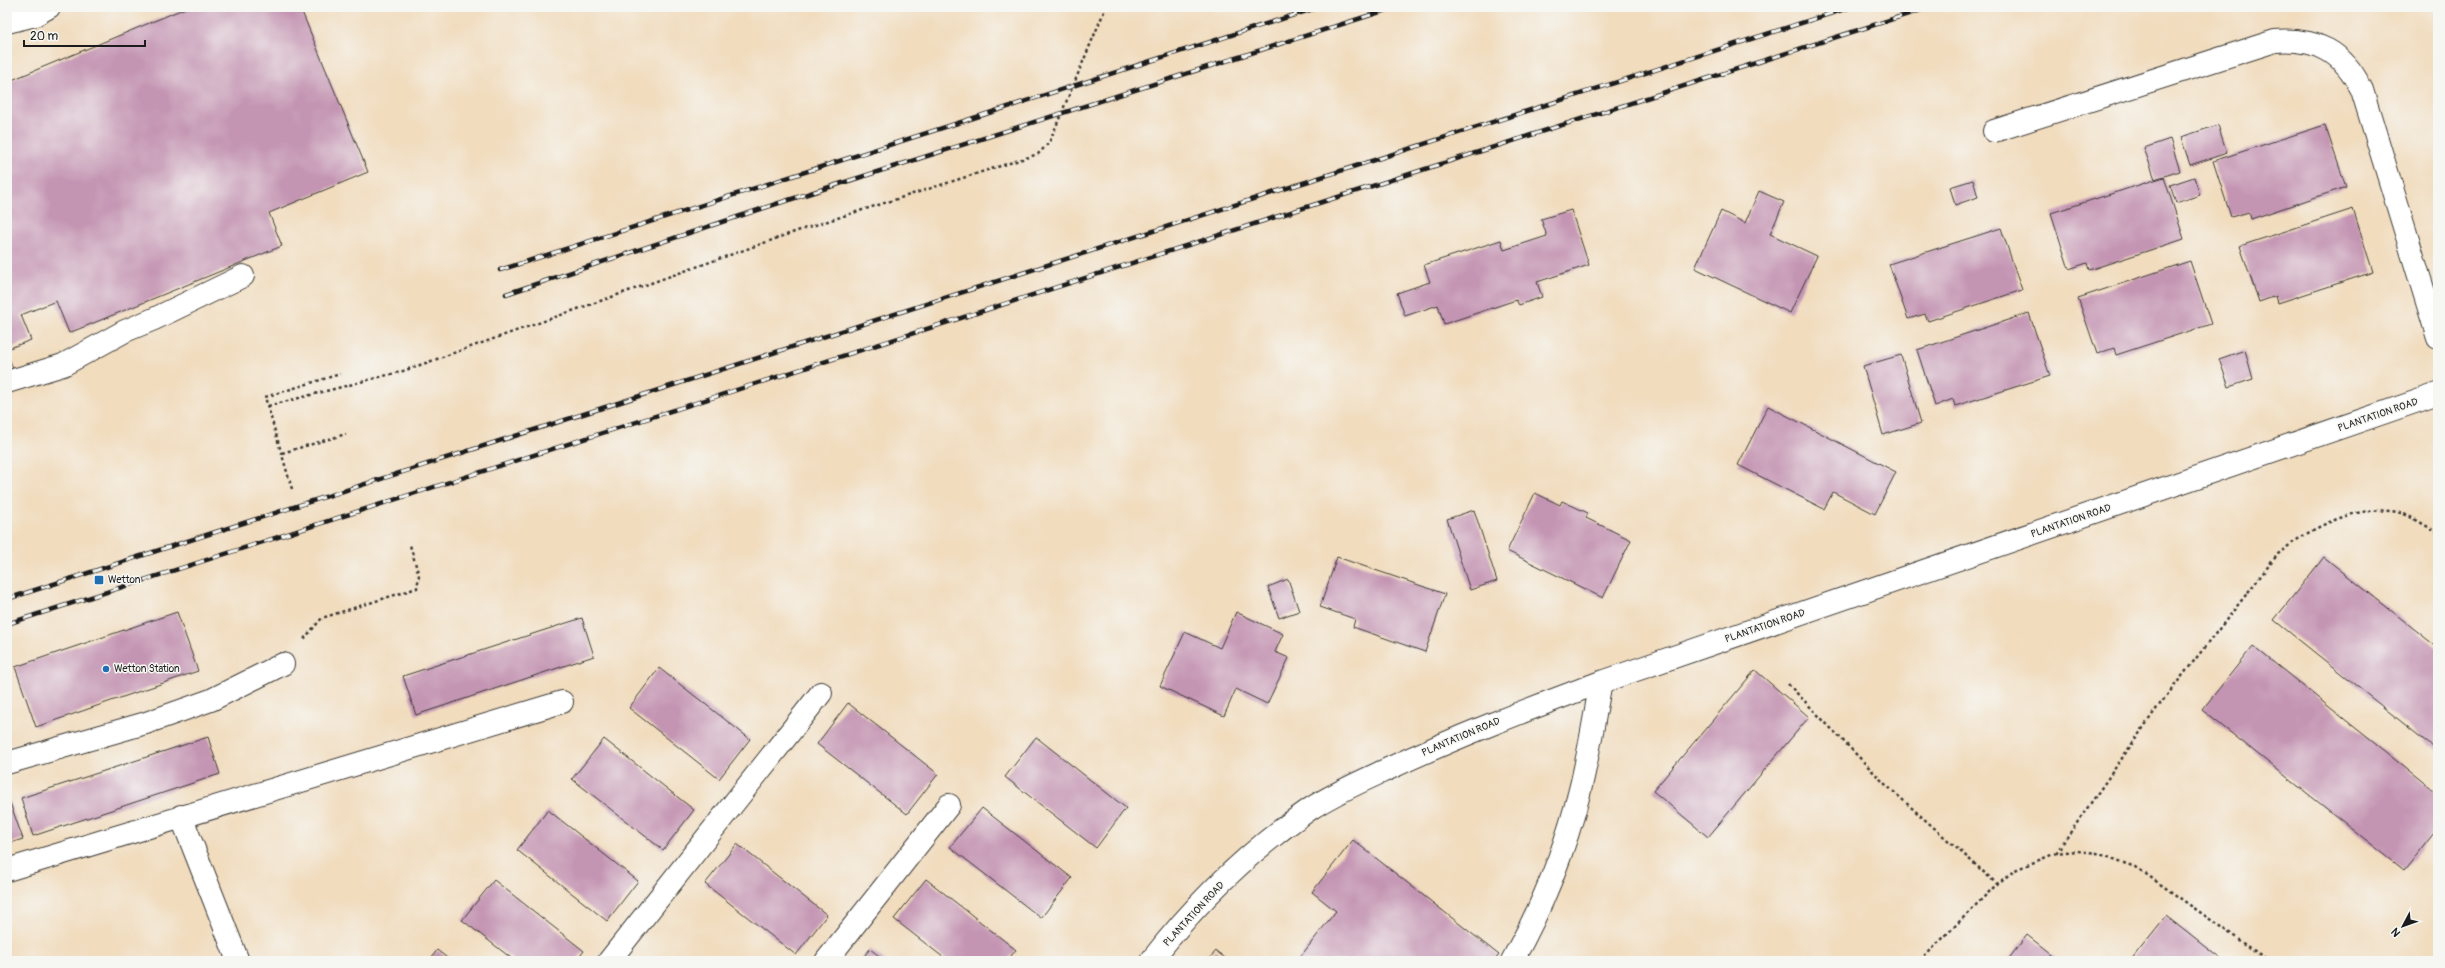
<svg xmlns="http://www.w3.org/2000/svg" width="2445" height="968" viewBox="0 0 2445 968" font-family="Pangolin,sans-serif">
<rect width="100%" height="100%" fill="#f6f6f2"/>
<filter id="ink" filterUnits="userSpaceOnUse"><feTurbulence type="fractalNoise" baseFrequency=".025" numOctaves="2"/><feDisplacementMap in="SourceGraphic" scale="8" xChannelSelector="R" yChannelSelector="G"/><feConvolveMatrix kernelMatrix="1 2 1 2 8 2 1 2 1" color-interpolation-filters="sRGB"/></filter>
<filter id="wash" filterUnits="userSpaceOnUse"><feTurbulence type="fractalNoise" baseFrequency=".012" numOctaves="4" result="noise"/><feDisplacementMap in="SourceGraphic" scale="16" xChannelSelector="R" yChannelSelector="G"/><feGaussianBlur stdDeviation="0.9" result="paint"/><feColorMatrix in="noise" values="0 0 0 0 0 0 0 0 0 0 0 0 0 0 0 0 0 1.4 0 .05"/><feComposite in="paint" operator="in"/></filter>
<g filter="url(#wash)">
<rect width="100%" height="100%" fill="#f1dcbe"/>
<g id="blocks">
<!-- building -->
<path fill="#c495b3" d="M188 7H300L368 172 269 213 282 246 69 333 56 301 21 315 31 340 7 349V82Z
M2218 125 2227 153 2190 165 2181 137Z
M2325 125 2346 187 2251 219 2249 212 2231 217 2213 161Z
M2170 139 2180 171 2155 179 2144 148Z
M2164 177 2184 239 2089 270 2087 263 2069 269 2051 213Z
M2194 177 2200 195 2176 203 2170 185Z
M1973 180 1978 197 1955 205 1950 187Z
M1759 191 1784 202 1770 234 1817 256 1790 313 1695 268 1721 211 1745 223Z
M2353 209 2373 272 2278 303 2276 296 2259 302 2240 246Z
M1571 210 1589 265 1537 282 1542 297 1519 305 1516 300 1444 324 1438 305 1405 316 1397 293 1430 282 1424 265 1501 240 1504 250 1547 236 1541 219Z
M2001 228 2022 290 1928 321 1925 314 1908 319 1889 264Z
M2190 261 2211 324 2116 355 2114 348 2097 354 2078 298Z
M2029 313 2050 376 1955 406 1953 399 1935 406 1917 350Z
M2245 350 2253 379 2229 387 2219 359Z
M7 354 13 368 7 371Z
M1901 355 1921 423 1883 435 1863 366Z
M1768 406 1896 472 1875 514 1833 492 1824 509 1738 465Z
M1535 493 1560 505 1562 501 1588 513 1586 518 1631 540 1603 598 1507 551Z
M1474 510 1497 581 1470 590 1447 519Z
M1337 557 1445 594 1425 652 1353 627 1355 619 1320 607Z
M2324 557 2438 648V751L2274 620Z
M1288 579 1299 611 1279 618 1268 587Z
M177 612 198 671 36 727 15 667Z
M1236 612 1283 634 1275 652 1289 658 1267 704 1236 689 1224 716 1160 686 1185 632 1220 648Z
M582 618 594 656 416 715 403 676Z
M2253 646 2438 794V827L2404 870 2202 710Z
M659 668 750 739 719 779 629 708Z
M1755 670 1809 717 1708 837 1653 791Z
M848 703 938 774 907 814 817 744Z
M208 737 220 774 33 836 21 798Z
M1036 737 1126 808 1096 848 1005 777Z
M604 739 694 810 663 850 572 779Z
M9 800 23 839 7 844V801Z
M982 808 1072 878 1041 918 950 847Z
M548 810 638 881 607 921 517 850Z
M1353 840 1499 955 1494 961H1297L1336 911 1312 892Z
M737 844 827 915 796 955 705 884Z
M926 879 1016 950 1007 961H948L894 919Z
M494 880 584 951 576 961H515L462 920Z
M2166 916 2223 961H2130Z
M2027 935 2060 961H2007Z
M870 949 886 961H860Z
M437 950 451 961H429Z
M1216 951 1229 961H1207Z"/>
</g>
</g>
<g filter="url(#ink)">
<use href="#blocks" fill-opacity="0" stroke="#3c3934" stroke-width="1"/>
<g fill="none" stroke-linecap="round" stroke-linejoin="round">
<!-- minor casing -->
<g stroke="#3c3934" stroke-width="24">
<path id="minor" d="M7 22 35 15 49 7
M1994 131 2275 41C2317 38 2343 51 2362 90L2438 338
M7 382 63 365 125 331 154 319 243 276
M7 763 146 723 211 700 283 664
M181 816 238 961
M7 870 562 702
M609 961 821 693
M826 961 949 805
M1151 961C1195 904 1250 850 1310 809 1334 793 1362 781 1388 769 1458 736 1529 709 1601 682L2438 394
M1512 961C1543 906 1565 850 1580 790 1589 754 1594 718 1601 682"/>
</g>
<!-- path -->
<path stroke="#3c3934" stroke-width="2.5" stroke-dasharray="3 3" stroke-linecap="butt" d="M268 406 403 371 806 228 1038 154 1049 143 1106 7
M282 453 346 434
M292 489 265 397 340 374
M304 639 322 618 417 588 419 576 410 545
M1788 684 1885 784 1997 884
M2056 853 2157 708 2278 554C2308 529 2355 504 2397 512 2410 515 2426 526 2438 533
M1920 961 1997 884 2015 870 2056 853 2077 851 2097 853 2136 867 2269 961"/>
<!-- minor -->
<use href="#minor" stroke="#fff" stroke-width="22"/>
<!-- rail casing -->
<g stroke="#1c1c1c" stroke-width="4.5">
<path id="rail" d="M500 270 1319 7
M506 294 776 204 1396 7
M7 599 1851 7
M7 624 1930 7"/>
</g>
<!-- rail -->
<use href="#rail" stroke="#f6f6f2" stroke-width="3" stroke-dasharray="9" stroke-linecap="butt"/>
</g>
</g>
<!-- markers -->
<g fill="#1f6fb2" stroke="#f6f6f2" stroke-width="1.5">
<rect x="94" y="575" width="10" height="10" rx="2"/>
<circle cx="106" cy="669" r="4"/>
</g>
<g text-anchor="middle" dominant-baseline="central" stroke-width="3" stroke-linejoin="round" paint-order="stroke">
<!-- street labels -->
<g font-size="10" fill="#1c1c1c" stroke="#f6f6f2">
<text transform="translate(2378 415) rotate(-19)">PLANTATION ROAD</text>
<text transform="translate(2071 521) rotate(-19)">PLANTATION ROAD</text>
<text transform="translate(1765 626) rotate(-19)">PLANTATION ROAD</text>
<text transform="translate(1461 737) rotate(-23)">PLANTATION ROAD</text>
<text transform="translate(1194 914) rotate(-47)">PLANTATION ROAD</text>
</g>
<!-- poi labels -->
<g font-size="10" fill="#1c1c1c" stroke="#f6f6f2" text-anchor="start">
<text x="108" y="580">Wetton</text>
<text x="114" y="669">Wetton Station</text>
</g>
</g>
<!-- margin -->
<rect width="2445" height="968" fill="none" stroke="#f6f6f2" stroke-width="24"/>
<!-- north arrow -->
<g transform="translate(2403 926) rotate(229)" stroke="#f6f6f2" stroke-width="3" paint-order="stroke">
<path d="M0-3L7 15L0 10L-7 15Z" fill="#1c1c1c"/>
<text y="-6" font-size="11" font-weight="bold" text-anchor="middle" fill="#1c1c1c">N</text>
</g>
<!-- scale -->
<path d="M24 40v6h121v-6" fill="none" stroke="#1c1c1c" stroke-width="2"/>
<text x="30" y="40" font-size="12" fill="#1c1c1c" stroke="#f6f6f2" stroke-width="3" paint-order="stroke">20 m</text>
</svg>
